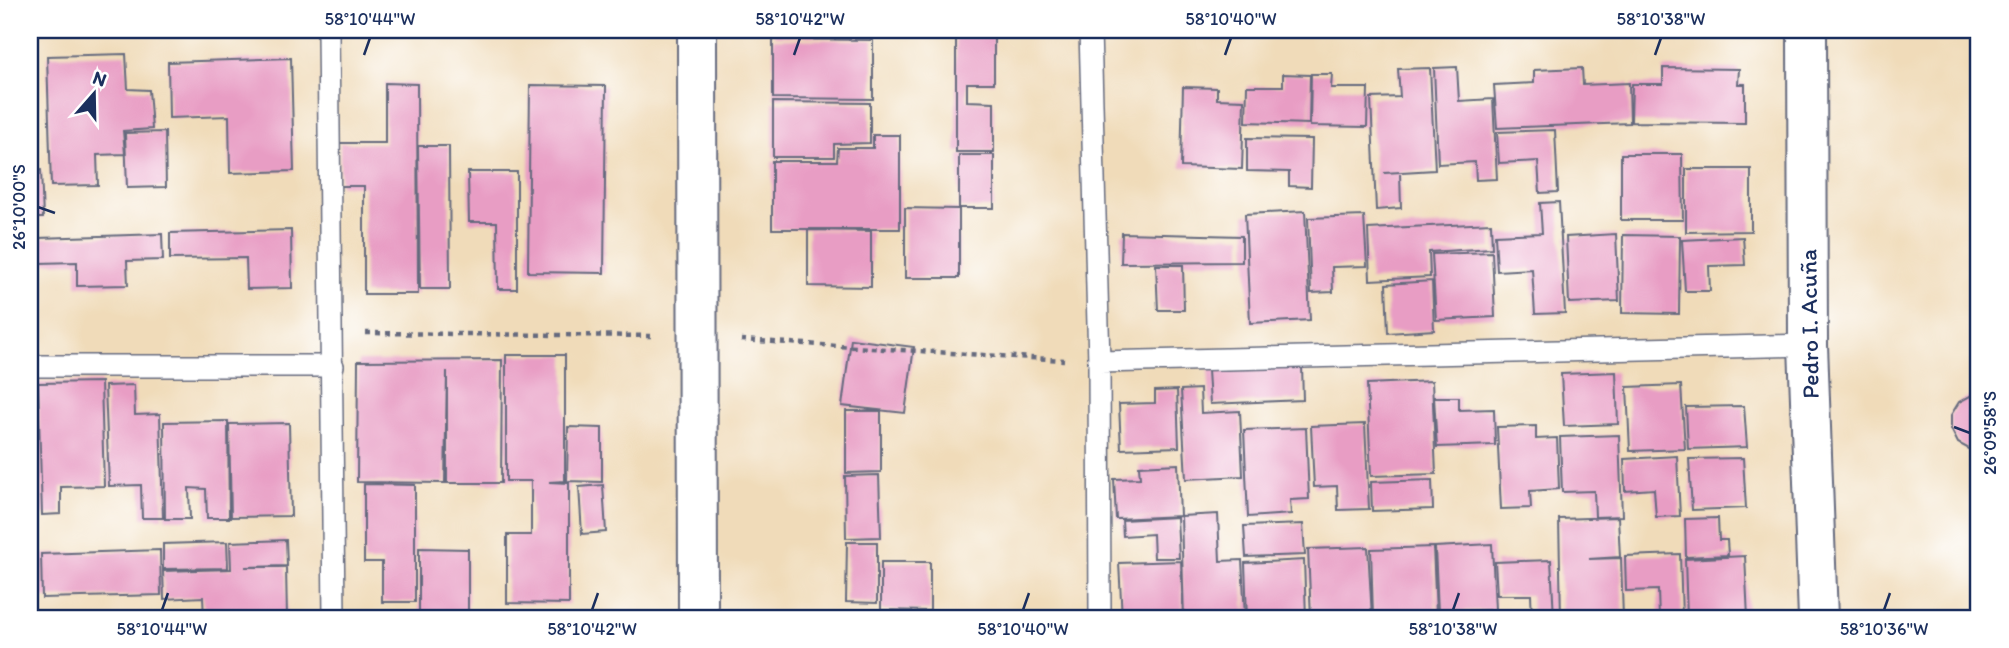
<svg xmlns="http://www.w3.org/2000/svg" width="2009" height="648" viewBox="0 0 2009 648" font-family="Itim,sans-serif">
<rect width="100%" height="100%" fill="#fff"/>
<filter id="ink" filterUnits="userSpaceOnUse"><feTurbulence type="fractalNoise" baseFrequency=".0143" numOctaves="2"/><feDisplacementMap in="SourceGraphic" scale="14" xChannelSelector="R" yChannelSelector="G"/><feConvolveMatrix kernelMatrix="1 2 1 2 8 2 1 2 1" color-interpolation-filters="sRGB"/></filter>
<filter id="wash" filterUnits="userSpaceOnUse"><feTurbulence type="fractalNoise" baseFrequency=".00686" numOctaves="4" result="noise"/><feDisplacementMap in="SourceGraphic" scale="28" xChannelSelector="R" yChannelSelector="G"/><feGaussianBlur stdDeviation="1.57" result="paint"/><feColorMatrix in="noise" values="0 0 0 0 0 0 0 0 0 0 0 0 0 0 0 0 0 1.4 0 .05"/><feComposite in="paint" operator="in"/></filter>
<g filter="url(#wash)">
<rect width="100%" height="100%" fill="#f0dbb9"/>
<g id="blocks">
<!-- building -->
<path fill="#e89dc4" d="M774 30H871L872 37 774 36Z
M956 31H994V83H967V101L994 102V152H956Z
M773 39 873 40V99L773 98Z
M126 54 128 89 149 90 152 129 123 131 125 154 97 155 98 185 51 186 47 56Z
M291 58 294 171 230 173 229 116 169 118 168 62Z
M1457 67 1459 101 1493 99 1497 179 1476 180 1475 162 1438 164 1434 68Z
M1430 68 1435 170 1384 173H1400L1401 208 1376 210 1371 98 1400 97 1398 69Z
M1582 68 1583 85 1629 83 1630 123 1497 128 1494 85 1534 83V70Z
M1663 68 1739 69 1738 84H1745V123L1631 122 1632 84H1663Z
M30 72H35L37 119H30Z
M1283 74 1310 75 1309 124 1246 122 1247 86H1283Z
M1311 74H1332L1331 88H1368L1367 127 1310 126Z
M385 83 417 84 418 294H364V186H340V143H385Z
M530 85 606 86 604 273 528 272Z
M1183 87 1217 88V99L1244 100 1242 169 1181 167Z
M773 102 870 103V143L834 144V157H773Z
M1555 130 1558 192 1540 193 1538 161 1499 163 1497 132Z
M165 132 166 187 127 188 125 133Z
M873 135H900V229H772V161H837L838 148H873Z
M1247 138 1312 139 1311 187 1289 186V172L1247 171Z
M418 146H449L450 289H420Z
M1621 154H1682L1683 220H1621Z
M959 155H994V208H959Z
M1686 169H1751V231L1686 232Z
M41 170 43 218H30V171Z
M468 172H517V289H498L497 222H469Z
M1559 202 1565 313 1535 314 1532 269 1497 271 1495 235 1542 233 1540 203Z
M905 208 959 209V278H905Z
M1305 211 1310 320 1250 323 1245 214Z
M1364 216 1367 266 1332 267 1333 292 1311 293 1308 218Z
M30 222H34L35 276H30Z
M1491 223 1492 248 1429 252 1430 277 1370 280 1368 229Z
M291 230 292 288 247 289 246 258 170 259V233Z
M808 230 871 231V287L808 286Z
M1122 233 1242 236V262L1121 263Z
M162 234 163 260 127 261 128 285 77 286V262L39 263 38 238Z
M1616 234 1619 301 1569 303 1566 237Z
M1623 235 1680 236 1679 314 1622 313Z
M1743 237 1745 265 1709 266 1710 291H1685L1682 240Z
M1492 252 1495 317 1436 320 1432 254Z
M1156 265H1183L1184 310H1158Z
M1432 281 1434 330 1388 333 1386 284Z
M851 339 914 347 905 413 842 406Z
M506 355H565V481L549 482 569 483V604L507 603V535H531V481H506Z
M502 360 501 483H447V371L445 483 357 482 358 361Z
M1302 366 1303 400 1210 404 1208 370Z
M1616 372 1618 424 1564 426 1561 374Z
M1432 381 1436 474 1371 476 1367 384Z
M101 382 104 486 61 487V514L42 515 38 383Z
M134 385 135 415 160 414 163 518H142L141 485 109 486 105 386Z
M1681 385 1685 449 1630 451 1627 387Z
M1200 389 1201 413 1240 411 1243 476 1186 479 1181 390Z
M1177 390 1179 447 1121 449 1119 404 1155 403V391Z
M1972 395H1979V451L1971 450 1958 443 1951 429V415L1959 402Z
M1434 397H1459V410L1494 409 1495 445 1437 447Z
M1744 406 1747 447 1688 449 1686 407Z
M846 411H881V472L846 473Z
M228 421 229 518H207L206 489 189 488 190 519H165L164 422Z
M289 423 291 516 231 517 229 424Z
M1365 424 1369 509 1338 510 1337 486 1314 487 1311 426Z
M1536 426V439L1557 438 1559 489 1530 491 1531 508 1501 509 1497 427Z
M568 427 602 428V482L567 481Z
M1306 428 1309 499 1290 500 1291 514 1248 517 1244 430Z
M1619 435 1622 516 1595 517 1594 491 1562 492 1560 437Z
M1677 456 1680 516 1656 517 1654 489 1625 491 1624 459Z
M1743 458 1746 508 1692 510 1689 459Z
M1178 464 1180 516 1116 519 1114 479 1140 478 1139 466Z
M879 475 881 537 846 538 845 476Z
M1432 480 1433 509 1372 511 1371 482Z
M364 484 415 485V602H382V562H364Z
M603 485 606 532 582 534 579 487Z
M1218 514 1220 561 1242 560 1245 618H1184L1181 516Z
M1177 517 1179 558H1154L1153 534 1123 536 1122 520Z
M1618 517 1620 557 1589 559 1621 558 1623 618H1561L1559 519Z
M1718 518 1719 540H1727L1728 555 1686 557 1685 519Z
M1303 524 1305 555 1246 557 1244 526Z
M286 540 287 566 245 567H286L287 618H204L203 597 164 599 163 571 231 569 230 542Z
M227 542 228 568 163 569V544Z
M847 542H877V603L846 602Z
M1492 544 1495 610 1438 612 1435 547Z
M1368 547 1372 618H1311L1308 549Z
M1433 547 1436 614 1373 615 1371 549Z
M419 548 468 549V615L419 614Z
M160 550 161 595 42 598 41 554Z
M1680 554 1682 618H1659L1658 590 1626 591 1625 556Z
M1745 556 1748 618H1687L1685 559Z
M1304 560 1306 618H1247L1245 563Z
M1551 560 1554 618H1532L1531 595H1497L1495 562Z
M1181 561 1183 618H1122L1119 563Z
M881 562H930V611L881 610Z"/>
</g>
</g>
<g filter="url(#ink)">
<use href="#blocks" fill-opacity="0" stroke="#666b7e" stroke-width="2"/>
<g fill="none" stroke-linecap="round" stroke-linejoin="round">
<!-- service casing -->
<g stroke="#666b7e" stroke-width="24">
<path id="service" d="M328 30 334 618
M1090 30 1099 362 1100 618
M1099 362 1808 345
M30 366H333"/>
</g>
<!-- minor casing -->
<g stroke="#666b7e" stroke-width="42">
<path id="minor" d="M697 30 698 618
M1807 30 1808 345 1818 618"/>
</g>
<!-- path -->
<path stroke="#666b7e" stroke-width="4.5" stroke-dasharray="5 5" stroke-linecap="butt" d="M366 333 655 336
M741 340 1064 360"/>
<!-- service -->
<use href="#service" stroke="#fff" stroke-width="21"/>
<!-- minor -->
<use href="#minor" stroke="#fff" stroke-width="38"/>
</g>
</g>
<!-- ticks -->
<path fill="none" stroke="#1b2f5e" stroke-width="2.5" d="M364 55 370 38M794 55 800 38M1225 55 1231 38M1655 55 1661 38M38 207 55 213M1954 427 1970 433M162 610 168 593M592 610 598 593M1023 610 1029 593M1453 610 1459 593M1884 610 1890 593"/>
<g text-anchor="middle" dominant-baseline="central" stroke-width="5" stroke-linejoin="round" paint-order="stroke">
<!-- street labels -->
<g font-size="24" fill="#1b2f5e" stroke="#fff">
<text transform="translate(1809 324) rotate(-91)">Pedro I. Acuña</text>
</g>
</g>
<!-- margin -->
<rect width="2009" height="648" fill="none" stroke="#fff" stroke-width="77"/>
<!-- north arrow -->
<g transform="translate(94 94) rotate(20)" stroke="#ffffff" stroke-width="5" paint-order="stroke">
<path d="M0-5L12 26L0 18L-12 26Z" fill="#1b2f5e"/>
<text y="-10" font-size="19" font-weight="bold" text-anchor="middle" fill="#1b2f5e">N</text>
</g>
<rect x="38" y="38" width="1932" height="572" fill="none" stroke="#1b2f5e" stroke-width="2.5"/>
<g font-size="18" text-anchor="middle" fill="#1b2f5e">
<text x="370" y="25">58°10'44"W</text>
<text x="800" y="25">58°10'42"W</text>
<text x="1231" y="25">58°10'40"W</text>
<text x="1661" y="25">58°10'38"W</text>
<text transform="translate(19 207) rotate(-90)" y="6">26°10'00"S</text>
<text transform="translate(1990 433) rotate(-90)" y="6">26°09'58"S</text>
<text x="162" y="635">58°10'44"W</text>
<text x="592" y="635">58°10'42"W</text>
<text x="1023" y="635">58°10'40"W</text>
<text x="1453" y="635">58°10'38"W</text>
<text x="1884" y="635">58°10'36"W</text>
</g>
</svg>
